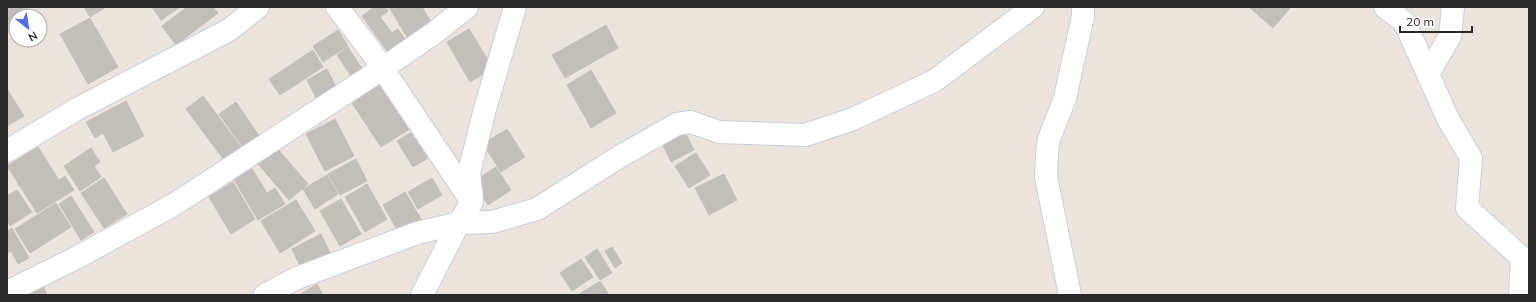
<svg xmlns="http://www.w3.org/2000/svg" width="1536" height="302" viewBox="0 0 1536 302" font-family="Mulish,sans-serif">
<rect width="100%" height="100%" fill="#eae4dd"/>
<!-- building -->
<path fill="#c2beb9" stroke="#c5c0b7" d="M7 7H25L28 12 22 16H16V20L7 25Z
M84 7H106L90 17Z
M152 7H180L161 20Z
M187 7H213L218 13 176 45 162 26Z
M374 7H385L388 11 380 17 392 33 398 29 405 39 388 52 362 16Z
M389 7H422L431 22 407 37Z
M1249 7H1291L1273 28Z
M90 18 118 67 88 84 60 34Z
M606 25 618 48 565 78 552 55Z
M469 29 493 68 470 82 447 42Z
M338 30 348 46 323 62 313 46Z
M348 47 364 72 353 79 337 55Z
M313 50 323 67 280 95 269 79Z
M327 69 337 89 317 100 307 80Z
M591 70 616 113 591 128 567 85Z
M382 83 411 128 381 147 352 103Z
M7 89 24 116 7 126Z
M203 96 241 147 224 160 186 109Z
M126 101 144 136 113 152 103 133 95 138 86 122Z
M236 102 260 137 244 149 219 114Z
M335 119 354 156 325 171 306 134Z
M507 129 525 157 501 172 483 144Z
M684 130 694 150 671 162 661 141Z
M412 132 428 158 413 167 397 141Z
M38 147 59 180 65 176 74 190 37 213 7 166Z
M91 148 100 162 94 166 101 177 80 191 64 166Z
M277 148 308 184 289 200 258 164Z
M696 153 710 175 689 188 675 166Z
M356 159 367 181 340 195 328 174Z
M251 167 267 193 275 188 285 204 258 220 233 178Z
M496 167 511 190 488 205 473 182Z
M724 174 737 200 709 215 695 188Z
M327 175 338 194 315 209 303 189Z
M104 178 127 214 104 228 81 193Z
M432 178 442 195 418 209 408 192Z
M233 182 255 219 231 234 209 197Z
M367 184 387 219 365 232 345 197Z
M17 190 32 212 10 226 7 220V206L9 205 7 196Z
M405 192 424 224 401 237 383 205Z
M71 196 94 232 81 240 59 204Z
M341 199 361 234 340 246 320 211Z
M296 200 315 231 280 253 261 221Z
M56 203 71 227 30 253 15 229Z
M12 228 29 258 18 264 11 251 7 253V231Z
M321 234 330 253 301 268 292 249Z
M612 247 622 263 615 268 605 251Z
M597 249 612 273 600 280 585 257Z
M581 259 593 277 572 291 560 273Z
M600 281 609 295H578Z
M317 284 323 295H299Z
M43 285 47 295H21Z"/>
<g fill="none" stroke-linecap="round" stroke-linejoin="round">
<!-- minor casing -->
<g stroke="#cbced9" stroke-width="24">
<path id="minor" d="M337 7 371 51 472 202 459 223 422 295
M1385 7 1405 23 1448 119 1471 158 1467 208 1522 258 1520 295
M1428 74 1450 36 1453 7
M7 151 77 109 229 30 258 7
M472 199 469 173 485 109 515 7
M7 292 76 258 175 204 382 69 434 33 467 7
M265 295 297 278 417 233 459 223 492 222 537 209 619 157 677 124 691 122 719 132 805 135 853 119 934 81 1033 7
M1070 295 1046 177 1047 153 1049 139 1065 98 1083 16V7"/>
</g>
<!-- minor -->
<use href="#minor" stroke="#fff" stroke-width="22"/>
</g>
<!-- border -->
<rect width="1536" height="302" fill="none" stroke="#292929" stroke-width="16"/>
<!-- north arrow -->
<g transform="translate(28 28) rotate(150)"><circle r="19" fill="#ffffff" stroke="#a9a9a9"/>
<path d="M0-3L7 15L0 10L-7 15Z" fill="#5170e3"/>
<text y="-6" font-size="11" font-weight="bold" text-anchor="middle" fill="#292929">N</text>
</g>
<!-- scale -->
<path d="M1400 26v6h72v-6" fill="none" stroke="#292929" stroke-width="2"/>
<text x="1406" y="26" font-size="12" fill="#292929" stroke="#ffffff" stroke-width="3" paint-order="stroke">20 m</text>
</svg>
